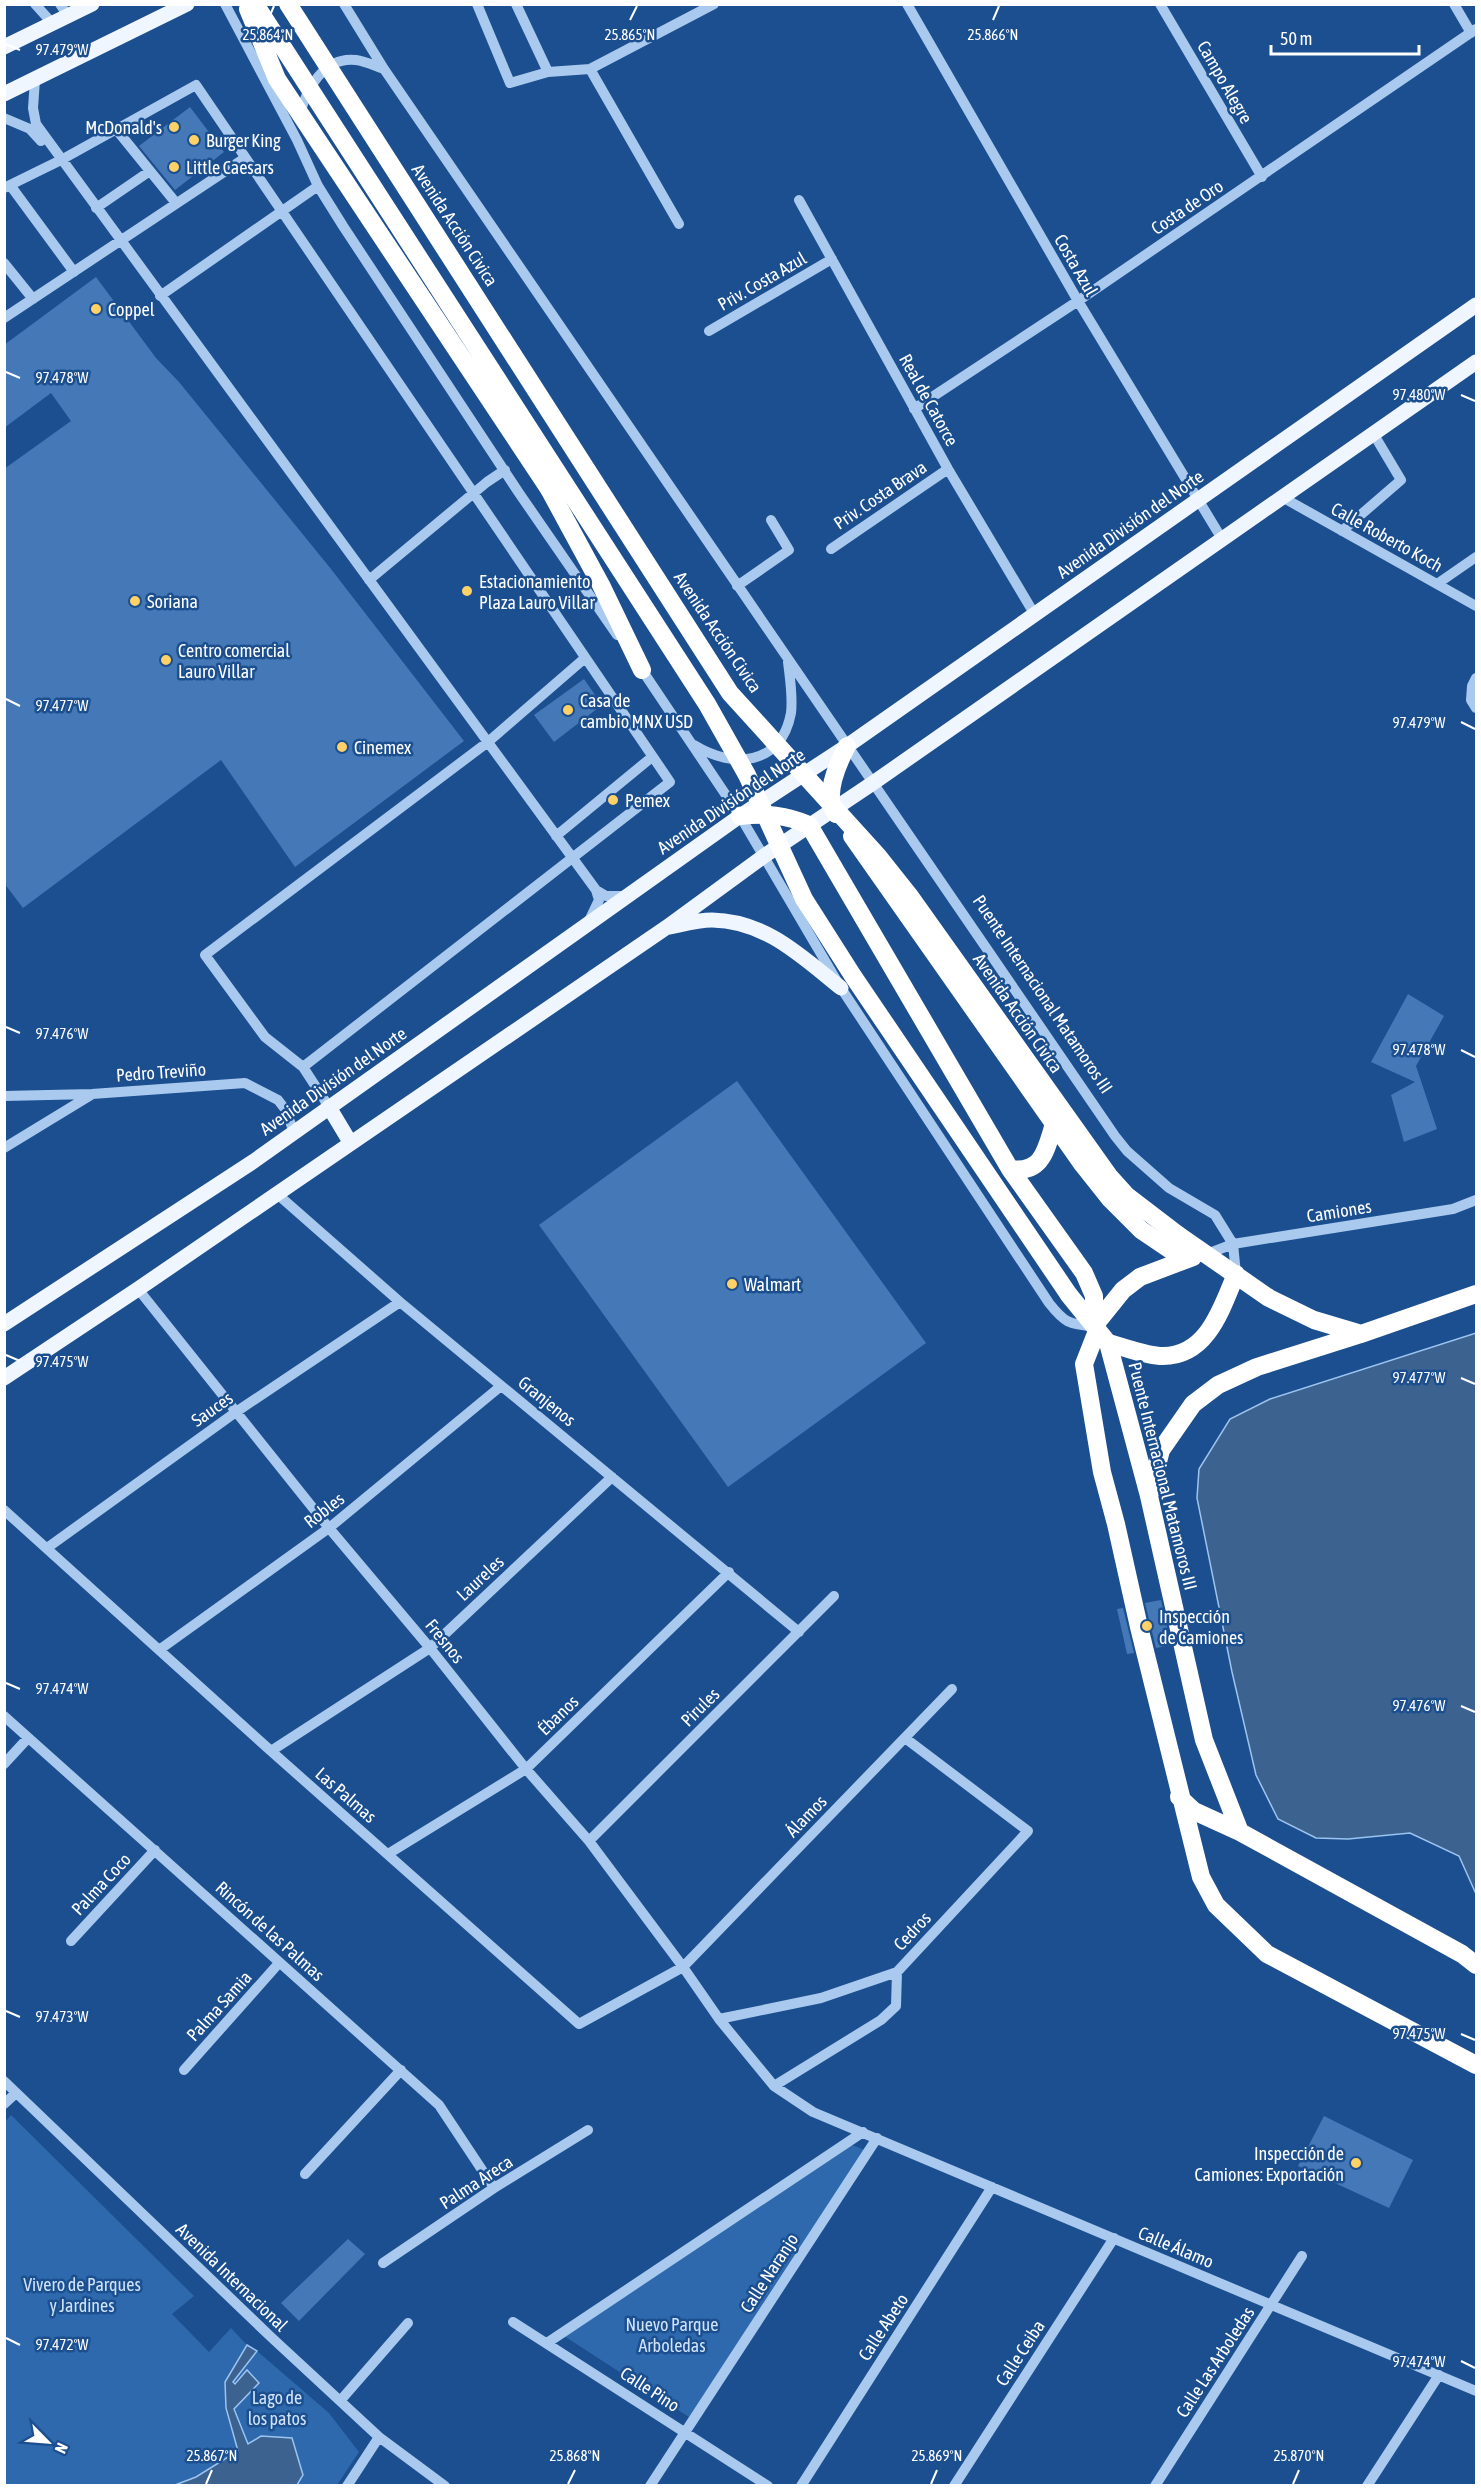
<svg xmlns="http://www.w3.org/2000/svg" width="1481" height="2490" viewBox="0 0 1481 2490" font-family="'Asap Condensed',sans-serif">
<rect width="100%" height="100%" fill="#1b4f8f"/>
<!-- green -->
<path fill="#2e69ad" d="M11 2115 194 2296 172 2314 209 2352 231 2328 247 2345 235 2365 226 2408 238 2451 196 2477 175 2486H5L4 2123Z
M852 2145 865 2150 689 2417 564 2336Z
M257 2351 329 2413 359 2452 337 2485H297L303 2475 248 2444 234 2409 235 2384 233 2382Z"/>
<!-- water -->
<path fill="#3c6290" stroke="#9cc4f0" stroke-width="1.5" d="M1476 1333V1894L1459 1856 1410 1833 1348 1839 1316 1838 1278 1819 1256 1775 1232 1672 1197 1498 1199 1469 1230 1419 1270 1399Z
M247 2345 257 2351 233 2382 235 2384 247 2370 259 2383 234 2409 248 2444 261 2436 292 2438 303 2475 297 2485H175L196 2477 238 2451 226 2408 225 2382Z"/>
<!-- building -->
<path fill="#4478b7" d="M190 107 224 152 175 190 139 146Z
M96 277 156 358 179 382 331 569 464 741 295 867 221 760 23 908 4 883V469L71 421 51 393 4 428V345Z
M584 679 602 705 554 742 534 715Z
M1408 994 1444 1016 1416 1066 1437 1129 1404 1142 1391 1095 1415 1082 1371 1062Z
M737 1081 926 1343 728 1487 539 1225Z
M1161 1600 1171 1645 1156 1648 1145 1603Z
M1123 1608 1134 1653 1127 1654 1117 1609Z
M1324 2116 1413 2160 1389 2208 1298 2166Z
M348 2239 365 2254 299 2321 281 2303Z"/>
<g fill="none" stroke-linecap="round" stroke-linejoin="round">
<!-- minor -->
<path stroke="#a9c9ee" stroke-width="10" d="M35 4 53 24
M60 4 68 16
M225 4 297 140 318 186 343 226 519 493 617 635
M344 4 384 69 1115 1136 1127 1151 1169 1188 1215 1215 1233 1244 1236 1274
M477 4 510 83 548 72
M516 4 548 72 590 69 714 4
M907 4 1078 301 1222 539
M1160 4 1262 177
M1454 4 1471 33
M590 69 679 224
M35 80 33 108 36 124 596 890 599 900 589 921
M300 116C305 89 325 56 356 60 365 61 375 66 384 69
M4 118 30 129 41 141
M116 129 176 203
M10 185 74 272
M4 188 61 160 196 85 670 782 303 1067
M799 200 948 469 1035 615
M96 208 150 171
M4 263 33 299
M160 296 318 186
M4 318 245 158
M709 331 832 259
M914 409 1078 301 1476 29
M1282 497 1476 606
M1342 531 1401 480 1373 433
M831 549 948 469
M369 580 487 482 505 470
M1437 584 1476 557
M737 586 789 550 771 520
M640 667 740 816 841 988 1049 1303C1064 1322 1069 1325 1094 1326
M1476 678 1472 686 1471 700 1476 708
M694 745C733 769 781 766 791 713 793 696 790 679 788 662
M556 836 652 757
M596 890 606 896H627
M4 1096 92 1094 245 1083 278 1100 285 1109 294 1132
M329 1107 303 1067 265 1037 205 955 488 742 585 658
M4 1148 91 1095
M276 1193 400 1302 799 1632
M1207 1254 1233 1244 1453 1209 1476 1200
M138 1289 329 1528 430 1648 526 1769 589 1841 683 1967 719 2019 774 2086 813 2112 1476 2391
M4 1510 271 1751 579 2024 683 1967 952 1689
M47 1548 236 1412 400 1302
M159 1650 329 1528 501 1386
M4 1716 439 2105 494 2188
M271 1751 430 1648 612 1477
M4 1764 28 1738
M589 1841 834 1596
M388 1854 526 1769 729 1572
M71 1941 155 1850
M719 2019 821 1998 897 1972 1028 1831 905 1738
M184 2070 279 1963
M4 2081 271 2337 379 2437 445 2486
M774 2086 881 2020 896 2006 897 1972
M4 2104 16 2093
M305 2174 401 2070
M383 2263 494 2188 588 2130
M513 2322 768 2486
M547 2343 863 2132
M340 2401 408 2323
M347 2486 379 2437
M650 2486 877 2138
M801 2486 992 2187
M954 2486 1114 2238
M1155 2486 1302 2256
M1367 2486 1439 2375"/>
<!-- major -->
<path stroke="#f0f6ff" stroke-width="15" d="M4 47 92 4
M4 94 187 4
M670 927C684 924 698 920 712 920 766 921 801 956 841 988
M329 1107 350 1142
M4 1324 254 1161 740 816 847 746 1476 305
M4 1378 138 1289 667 927 764 856 873 783 1476 362"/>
<!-- highway -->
<path stroke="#fff" stroke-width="18" d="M549 489 601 585 642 670
M836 814C823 796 838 763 847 746
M740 816C766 813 786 815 809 825L1010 1169 1084 1273 1094 1296V1326
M852 836 1083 1165 1110 1199 1141 1230 1184 1259
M1010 1169C1043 1174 1046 1149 1054 1124
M1178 1235 1269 1298 1314 1320 1361 1334 1476 1294
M1069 1295 1108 1343 1149 1496 1204 1740 1240 1832 1462 1954 1476 1965
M1094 1326 1123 1290 1140 1277 1193 1257
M1097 1331 1084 1364 1102 1472 1116 1524 1139 1627 1201 1877 1216 1905 1267 1954 1476 2065
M1108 1343C1125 1347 1146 1356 1163 1356 1208 1356 1222 1307 1236 1274
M1150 1493 1161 1450 1193 1404 1218 1385 1257 1367 1361 1334
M1179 1797 1194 1811 1240 1832"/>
<!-- highway-bridge -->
<path stroke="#fff" stroke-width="18" d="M255 4 707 704 747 775 804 899 853 976 1069 1295
M288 4 730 693 878 856 909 895 1109 1176 1127 1196 1178 1235
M248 9 277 79 549 489"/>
</g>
<!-- ticks -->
<path fill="none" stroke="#fff" stroke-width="2" d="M268 20 274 6M630 20 637 6M993 20 999 6M6 44 20 50M6 372 20 378M1461 395 1475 401M6 699 20 706M1461 722 1475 729M6 1027 20 1033M1461 1050 1475 1057M6 1355 20 1361M1461 1378 1475 1384M6 1683 20 1689M1461 1706 1475 1712M6 2011 20 2017M1461 2034 1475 2040M6 2338 20 2345M1461 2361 1475 2368M206 2484 212 2470M568 2484 575 2470M931 2484 937 2470M1293 2484 1299 2470"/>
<!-- markers -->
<g fill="#ffd166" stroke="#1b4f8f" stroke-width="2">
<circle cx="174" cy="127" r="6"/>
<circle cx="194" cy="140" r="6"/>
<circle cx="174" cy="167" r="6"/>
<circle cx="96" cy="309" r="6"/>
<circle cx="467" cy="591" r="6"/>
<circle cx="135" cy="601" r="6"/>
<circle cx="166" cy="660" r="6"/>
<circle cx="568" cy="710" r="6"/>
<circle cx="342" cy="747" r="6"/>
<circle cx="613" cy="800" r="6"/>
<circle cx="732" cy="1284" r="6"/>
<circle cx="1147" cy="1626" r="6"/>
<circle cx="1356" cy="2163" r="6"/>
</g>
<g text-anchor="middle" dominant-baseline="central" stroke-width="5" stroke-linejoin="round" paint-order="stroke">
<!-- street labels -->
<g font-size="18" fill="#fff" stroke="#1b4f8f">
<text transform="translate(1225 82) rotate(60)">Campo Alegre</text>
<text transform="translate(1187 207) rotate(-34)">Costa de Oro</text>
<text transform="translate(455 225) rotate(57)">Avenida Acción Civica</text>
<text transform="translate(1076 265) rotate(60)">Costa Azul</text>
<text transform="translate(762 281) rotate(-30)">Priv. Costa Azul</text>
<text transform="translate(929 400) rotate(61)">Real de Catorce</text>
<text transform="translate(880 495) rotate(-34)">Priv. Costa Brava</text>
<text transform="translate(1130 524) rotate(-35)">Avenida División del Norte</text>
<text transform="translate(1387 537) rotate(29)">Calle Roberto Koch</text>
<text transform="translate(718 632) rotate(56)">Avenida Acción Civica</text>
<text transform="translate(731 801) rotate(-34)">Avenida División del Norte</text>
<text transform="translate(1043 994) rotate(56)">Puente Internacional Matamoros III</text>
<text transform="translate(1018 1013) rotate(55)">Avenida Acción Civica</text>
<text transform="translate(161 1072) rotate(-4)">Pedro Treviño</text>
<text transform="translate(333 1081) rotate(-35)">Avenida División del Norte</text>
<text transform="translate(1339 1211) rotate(-9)">Camiones</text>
<text transform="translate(547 1401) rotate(39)">Granjenos</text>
<text transform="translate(212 1409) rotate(-35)">Sauces</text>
<text transform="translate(1163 1476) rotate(76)">Puente Internacional Matamoros III</text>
<text transform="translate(324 1510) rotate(-38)">Robles</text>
<text transform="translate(480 1578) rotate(-43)">Laureles</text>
<text transform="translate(445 1641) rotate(51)">Fresnos</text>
<text transform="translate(700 1707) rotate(-45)">Pirules</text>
<text transform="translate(558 1715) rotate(-44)">Ébanos</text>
<text transform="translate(346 1795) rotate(41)">Las Palmas</text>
<text transform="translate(806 1816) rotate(-46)">Álamos</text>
<text transform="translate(101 1884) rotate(-47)">Palma Coco</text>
<text transform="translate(270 1931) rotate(42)">Rincón de las Palmas</text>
<text transform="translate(912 1931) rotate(-47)">Cedros</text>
<text transform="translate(219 2006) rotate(-48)">Palma Samia</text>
<text transform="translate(476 2182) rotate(-33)">Palma Areca</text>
<text transform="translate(1176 2247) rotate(23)">Calle Álamo</text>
<text transform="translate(769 2273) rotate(-57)">Calle Naranjo</text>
<text transform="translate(232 2277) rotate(44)">Avenida Internacional</text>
<text transform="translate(883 2327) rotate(-57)">Calle Abeto</text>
<text transform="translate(1020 2353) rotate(-57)">Calle Ceiba</text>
<text transform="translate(1215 2362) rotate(-57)">Calle Las Arboledas</text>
<text transform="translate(650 2389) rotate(33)">Calle Pino</text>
</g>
<!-- poi labels -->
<g font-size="18" fill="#fff" stroke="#1b4f8f" text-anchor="start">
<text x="162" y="127" text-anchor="end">McDonald's</text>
<text x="206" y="140">Burger King</text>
<text x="186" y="167">Little Caesars</text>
<text x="108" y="309">Coppel</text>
<text x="479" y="581">Estacionamiento<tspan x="479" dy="21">Plaza Lauro Villar</tspan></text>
<text x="147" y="601">Soriana</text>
<text x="178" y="650">Centro comercial<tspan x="178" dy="21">Lauro Villar</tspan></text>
<text x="580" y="700">Casa de<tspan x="580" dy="21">cambio MNX USD</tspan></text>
<text x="354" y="747">Cinemex</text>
<text x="625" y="800">Pemex</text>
<text x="744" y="1284">Walmart</text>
<text x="1159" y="1616">Inspección<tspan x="1159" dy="21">de Camiones</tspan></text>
<text x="1344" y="2153" text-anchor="end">Inspección de<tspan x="1344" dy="21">Camiones: Exportación</tspan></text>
</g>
<!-- park labels -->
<g font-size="18" fill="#cfe3fa" stroke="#1b4f8f">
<text x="82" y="2284">Vivero de Parques<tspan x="82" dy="21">y Jardines</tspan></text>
<text x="672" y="2324">Nuevo Parque<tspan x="672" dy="21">Arboledas</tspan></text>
<text x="277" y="2397">Lago de<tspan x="277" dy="21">los patos</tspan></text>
</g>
</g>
<g font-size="15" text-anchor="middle" fill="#fff" stroke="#1b4f8f" stroke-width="5" stroke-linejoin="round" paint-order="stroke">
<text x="268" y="40">25.864°N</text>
<text x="630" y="40">25.865°N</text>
<text x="993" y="40">25.866°N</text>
<text x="62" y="55">97.479°W</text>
<text x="62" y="383">97.478°W</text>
<text x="1419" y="400">97.480°W</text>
<text x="62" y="711">97.477°W</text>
<text x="1419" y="728">97.479°W</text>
<text x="62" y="1039">97.476°W</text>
<text x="1419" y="1055">97.478°W</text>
<text x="62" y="1367">97.475°W</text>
<text x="1419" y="1383">97.477°W</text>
<text x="62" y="1694">97.474°W</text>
<text x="1419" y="1711">97.476°W</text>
<text x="62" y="2022">97.473°W</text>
<text x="1419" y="2039">97.475°W</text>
<text x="62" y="2350">97.472°W</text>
<text x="1419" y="2367">97.474°W</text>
<text x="212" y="2461">25.867°N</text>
<text x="575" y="2461">25.868°N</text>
<text x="937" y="2461">25.869°N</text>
<text x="1299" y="2461">25.870°N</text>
</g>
<!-- border -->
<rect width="1481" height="2490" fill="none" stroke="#ffffff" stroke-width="12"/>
<!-- north arrow -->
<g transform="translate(48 2442) rotate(115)" stroke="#1b4f8f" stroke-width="4.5" paint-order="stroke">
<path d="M0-4.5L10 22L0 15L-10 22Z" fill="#ffffff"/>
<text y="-9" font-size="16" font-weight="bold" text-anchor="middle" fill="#ffffff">N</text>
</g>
<!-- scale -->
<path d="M1271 45v9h148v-9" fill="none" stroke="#ffffff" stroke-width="3"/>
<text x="1280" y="45" font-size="18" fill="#ffffff" stroke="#1b4f8f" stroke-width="4.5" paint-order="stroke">50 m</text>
</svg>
